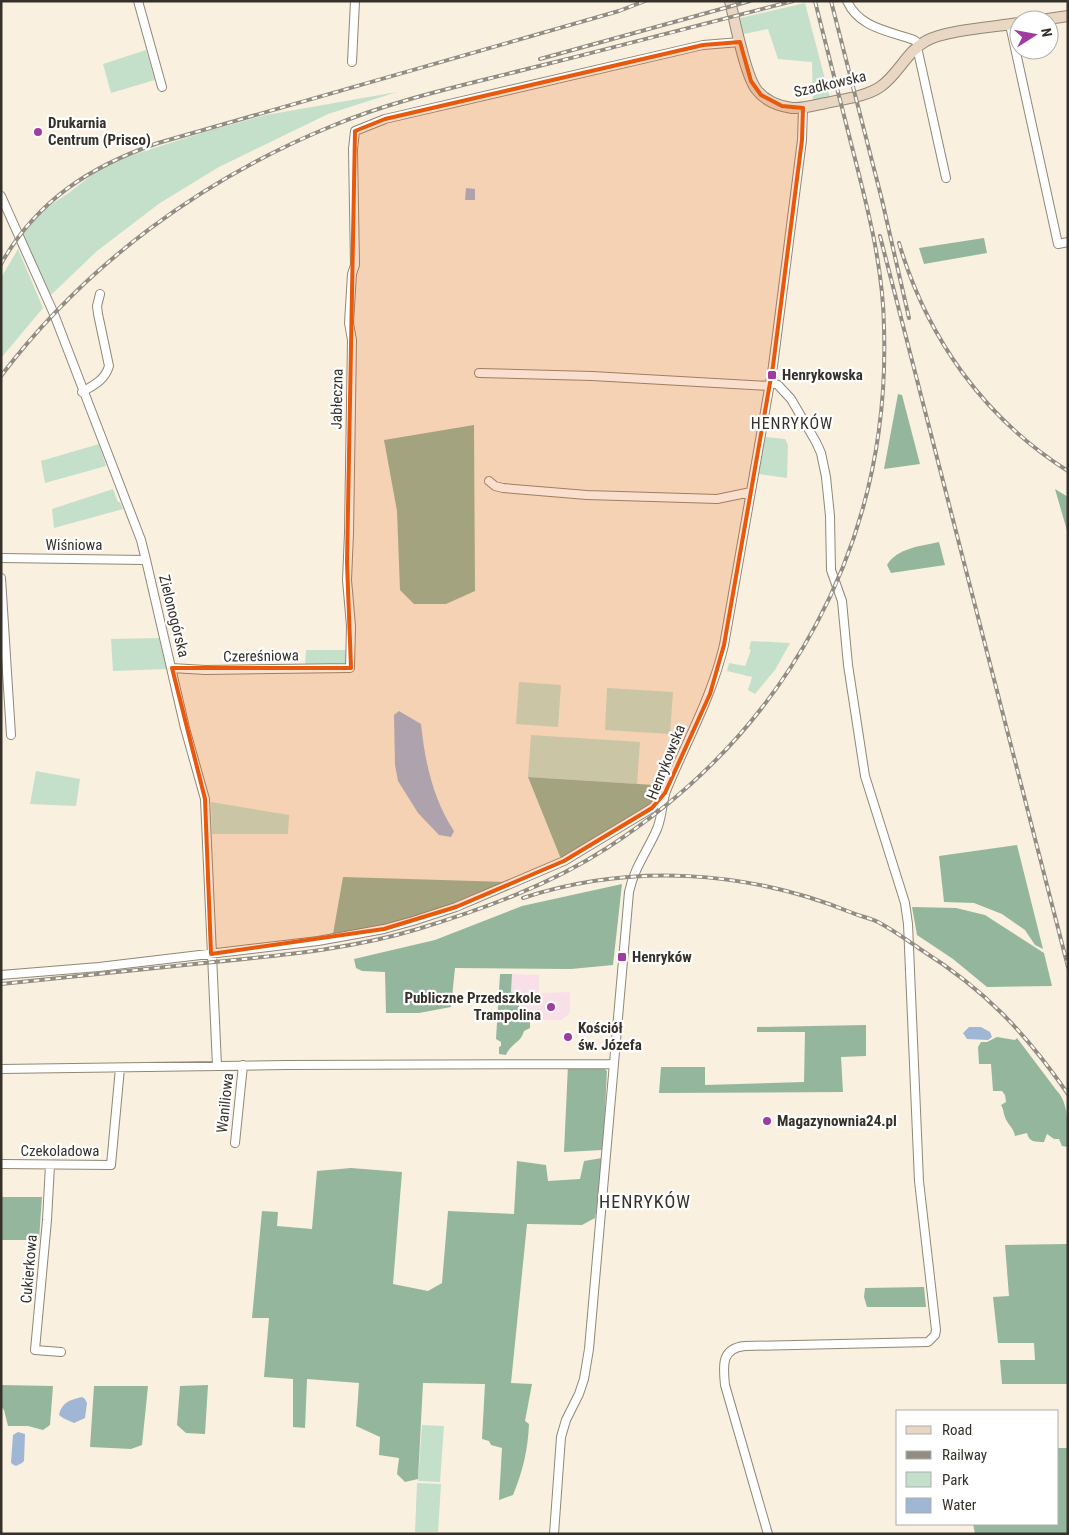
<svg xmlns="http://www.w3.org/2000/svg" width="1069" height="1535" viewBox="0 0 1069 1535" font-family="'Roboto Condensed',sans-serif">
<rect width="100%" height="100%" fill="#faf0df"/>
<!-- education -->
<path fill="#f9e0e8" d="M512 974 539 975V993L570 992V1011L569 1014 561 1020H530L520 1018 518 995 511 992Z"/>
<!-- green -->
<path fill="#c4e0cb" d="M805 3 830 98 813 103 812 62 778 59 768 29 744 34 740 18Z
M146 50 155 80 111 93 103 64Z
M397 92 328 114 219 167 160 203 97 251 50 296 23 235 40 212 70 192 107 163 211 130 266 115Z
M18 249 43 308 1 358V278Z
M765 437 785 439 788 445 787 478 759 474Z
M99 444 106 466 45 483 41 461Z
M113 489 118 502H120L123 509 54 528 52 509Z
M159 638 167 669 113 671 111 639Z
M751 641 790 643 775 670 755 694 748 690 752 677 727 671 729 663 745 666 751 650 749 649Z
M306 650H348L347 665H305Z
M519 682 561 685 558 727 516 724Z
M607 688 673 692 670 734 605 730Z
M531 735 640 742 637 784 528 777Z
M36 771 80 779 76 806 30 804Z
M211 802 289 815 288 834H212Z
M422 1425 444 1426 440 1482 418 1481Z
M417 1483 441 1484 438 1532H415Z"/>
<!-- forest -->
<path fill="#94b69d" d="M984 238 987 253 924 264 919 248Z
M898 394 902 395 920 464 884 469Z
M474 425 475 591 446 604H414L400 590 397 511 384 440Z
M1055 489 1068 497V534Z
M939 542 945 565 891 573 887 565C897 548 921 546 939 542Z
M528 777 654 785 655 777 667 778 660 793 646 807 561 859Z
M1017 845 1043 949 1035 945 1025 930 1002 914 974 903 944 902 939 856Z
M343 877 507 882 471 898 389 926 333 934Z
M622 884 613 965 571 969 455 968 451 1007 419 1013H386L385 972 362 971 356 968 354 959 435 940 522 906Z
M912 907 956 908 985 915 1044 953 1052 986 987 987 953 959 917 935Z
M500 974H512L511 992 518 995 520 1018 530 1020V1028L524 1031C521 1043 510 1044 506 1055L499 1054V1047L501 1046V1042L496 1039Z
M866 1025V1056L841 1057 843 1092 659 1093 661 1067H705V1085L804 1082 805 1032H757V1027Z
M997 1037 1015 1040 1017 1038 1057 1091C1069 1103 1068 1128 1068 1147L1062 1146 1059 1139H1054L1047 1134 1044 1142C1035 1142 1029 1142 1027 1133L1015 1136C1014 1128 1007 1124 1005 1117 1003 1112 1004 1110 1001 1105L1006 1102 1005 1095 1002 1091H993L991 1064H979L978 1047 981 1042H987Z
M568 1065 602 1066 607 1071 603 1150 564 1152Z
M602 1158 601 1184 595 1218 582 1225 527 1224 511 1383 532 1384 525 1421 529 1424C528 1449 523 1471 513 1495L499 1500 502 1448 491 1445 489 1441 482 1439 485 1384 423 1383 418 1479 405 1482 397 1474 399 1458 379 1455 380 1437 356 1426 359 1383 307 1379 305 1428 293 1427V1379L264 1377 269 1318H252L262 1211 278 1212 277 1226 312 1229 317 1171 351 1168 402 1172 393 1284 428 1291 442 1283 448 1211 514 1214 517 1161 546 1165 548 1181 580 1179 584 1161Z
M1 1197H42L39 1240H1Z
M1068 1244V1384H1002L1000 1360H1035L1034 1343H998L993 1297 1009 1296 1005 1245Z
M924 1287 926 1307H867L864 1297 865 1288Z
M1 1385 53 1386 50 1425 43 1430 28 1426H8L4 1410 1 1406Z
M208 1385 205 1434 186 1433 177 1425 180 1386Z
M94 1386H148L142 1445 131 1449 90 1447Z
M1058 1448H1068V1534H975L973 1524H1058Z"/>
<!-- water -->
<path fill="#a0b6d5" d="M466 188 475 189V200H465Z
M399 711 421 724C425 762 433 799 454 831L451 837 439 835 418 813 398 781 395 765 394 715Z
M969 1027H981L990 1032 992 1037 988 1040 967 1039 963 1033Z
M82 1397 85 1399 87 1403 85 1418 74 1423 63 1418 59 1415C62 1402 70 1400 82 1397Z
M18 1432 25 1434 24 1461 22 1463 16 1466 12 1464 11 1462 13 1435Z"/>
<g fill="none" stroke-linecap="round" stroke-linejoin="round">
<!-- street casing -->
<g stroke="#908777" stroke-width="10">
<path id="street" d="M138 1 162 87
M847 1C859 28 889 31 914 40L921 45
M1010 25 1058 244 1068 242
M917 47 946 178
M352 62 355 1
M1 196 54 314 141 540 146 560 185 728 205 799 217 1066
M479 373 592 376 769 386
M82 392C94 385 105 380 109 366L98 314 97 306 100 294
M489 481 495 486 503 488 587 495 717 499 751 492
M1 558 146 560
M1 578 11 735
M172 668 205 670 350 668 351 626 347 580 349 533 352 340 349 323 352 274 355 265 353 149 355 131 385 119 703 45 740 42
M1 975 99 967 318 941 384 929 413 921 456 907 564 861 652 808 665 794
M1 1069 286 1065 613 1064
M235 1143 243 1065
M1 1164 111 1165 120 1068
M50 1165 47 1220 35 1350 61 1352
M554 1534 561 1437 566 1420 579 1394 584 1379 589 1349 629 892C634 868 648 850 657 829 662 817 662 803 666 791 686 742 712 697 724 645L773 366 802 140 803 108
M768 1534 725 1385C723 1366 721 1348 745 1346L928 1342 935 1335 936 1330 919 1181 908 924 905 903 865 776 848 665 842 601 831 570 830 516 826 477 821 453 816 442 791 399 778 385 770 382"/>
</g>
<!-- secondary casing -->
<g stroke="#908777" stroke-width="12">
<path id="secondary" d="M730 1C735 22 745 74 756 89 764 100 778 106 792 108 803 109 815 105 826 103 843 99 865 97 880 87 898 75 907 51 926 41 945 30 995 27 1019 23
M1041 20 1068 16"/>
</g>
<!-- street -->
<use href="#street" stroke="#fff" stroke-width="8"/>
<!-- secondary -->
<use href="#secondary" stroke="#e9d7c4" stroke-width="10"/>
<!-- rail casing -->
<g stroke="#938c80" stroke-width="4">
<path id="rail" d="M831 1 882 200 909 318
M540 59 750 1
M880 236 1068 967
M899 243C927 338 984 418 1068 471
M1 264C37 200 91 166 158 143L619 11 645 1
M1 376C86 264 202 179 332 126 394 100 461 86 527 69 616 47 705 24 793 1
M523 898C630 863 746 870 850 912 859 916 870 918 878 922 893 930 907 940 920 949 985 990 1024 1031 1068 1094
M1 984C72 977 143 969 214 962 283 955 352 949 418 929 483 909 550 885 607 848 788 731 891 543 884 327 883 265 867 206 852 147 840 99 827 50 815 1"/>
</g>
<!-- rail -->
<use href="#rail" stroke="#fff" stroke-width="2" stroke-dasharray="5.5" stroke-linecap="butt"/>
</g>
<!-- marked area -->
<path fill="#e8590c" fill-opacity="0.2" stroke="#e8590c" stroke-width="4" stroke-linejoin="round" d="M740 42 751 81 761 95 782 106 803 108 802 140 773 366 724 645 710 694 665 793 652 808 564 861 456 907 384 929 211 954 205 799 172 668H351L347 563 355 131 385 119 703 45Z"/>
<!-- markers -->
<g fill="#9f3ba1" stroke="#fff" stroke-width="2">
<circle cx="38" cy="132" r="5"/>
<rect x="767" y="370" width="10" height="10" rx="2.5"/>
<rect x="617" y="952" width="10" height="10" rx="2.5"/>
<circle cx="551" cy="1007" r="5"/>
<circle cx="568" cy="1037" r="5"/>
<circle cx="767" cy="1121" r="5"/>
</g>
<g text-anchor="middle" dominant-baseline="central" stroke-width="4.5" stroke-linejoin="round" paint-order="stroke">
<!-- street labels -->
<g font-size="15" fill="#35312a" stroke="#fff">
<text transform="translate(830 84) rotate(-13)">Szadkowska</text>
<text transform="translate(337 399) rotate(-89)">Jabłeczna</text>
<text x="74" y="545">Wiśniowa</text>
<text transform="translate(174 616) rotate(76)">Zielonogórska</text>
<text transform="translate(261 656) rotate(-1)">Czereśniowa</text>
<text transform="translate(666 762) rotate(-68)">Henrykowska</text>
<text transform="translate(225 1103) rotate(-84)">Waniliowa</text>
<text x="60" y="1151">Czekoladowa</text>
<text transform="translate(29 1269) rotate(-85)">Cukierkowa</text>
</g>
<!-- poi labels -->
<g font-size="15" font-weight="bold" fill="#35312a" stroke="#fff" text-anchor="start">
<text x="48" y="123">Drukarnia<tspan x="48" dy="17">Centrum (Prisco)</tspan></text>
<text x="782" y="375">Henrykowska</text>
<text x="632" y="957">Henryków</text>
<text x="541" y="998" text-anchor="end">Publiczne Przedszkole<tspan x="541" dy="17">Trampolina</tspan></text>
<text x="578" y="1028">Kościół<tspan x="578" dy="17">św. Józefa</tspan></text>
<text x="777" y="1121">Magazynownia24.pl</text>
</g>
<!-- neighbourhood labels -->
<g font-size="16" letter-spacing="1" fill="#35312a" stroke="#fff">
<text x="792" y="423">HENRYKÓW</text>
</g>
<!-- quarter labels -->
<g font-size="18" letter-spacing="1" fill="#35312a" stroke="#fff">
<text x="645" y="1201">HENRYKÓW</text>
</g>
</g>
<!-- border -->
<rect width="1069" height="1535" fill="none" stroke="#35312a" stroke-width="5"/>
<!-- legend -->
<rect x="896" y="1410" width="162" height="115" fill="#ffffff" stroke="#aeadaa"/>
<rect x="906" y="1426" width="25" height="8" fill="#e9d7c4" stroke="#aeadaa"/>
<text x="942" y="1435" font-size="15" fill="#35312a">Road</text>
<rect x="906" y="1451" width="25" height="8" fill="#938c80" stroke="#aeadaa"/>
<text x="942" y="1460" font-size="15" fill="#35312a">Railway</text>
<rect x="906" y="1472" width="25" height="15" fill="#c4e0cb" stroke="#aeadaa"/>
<text x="942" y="1485" font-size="15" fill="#35312a">Park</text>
<rect x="906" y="1498" width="25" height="15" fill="#a0b6d5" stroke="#aeadaa"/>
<text x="942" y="1510" font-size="15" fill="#35312a">Water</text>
<!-- north arrow -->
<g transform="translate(1034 35) rotate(79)"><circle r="24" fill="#ffffff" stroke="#aeadaa"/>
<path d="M0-4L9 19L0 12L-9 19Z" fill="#9f3ba1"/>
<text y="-8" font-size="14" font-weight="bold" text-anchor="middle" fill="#35312a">N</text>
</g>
</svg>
